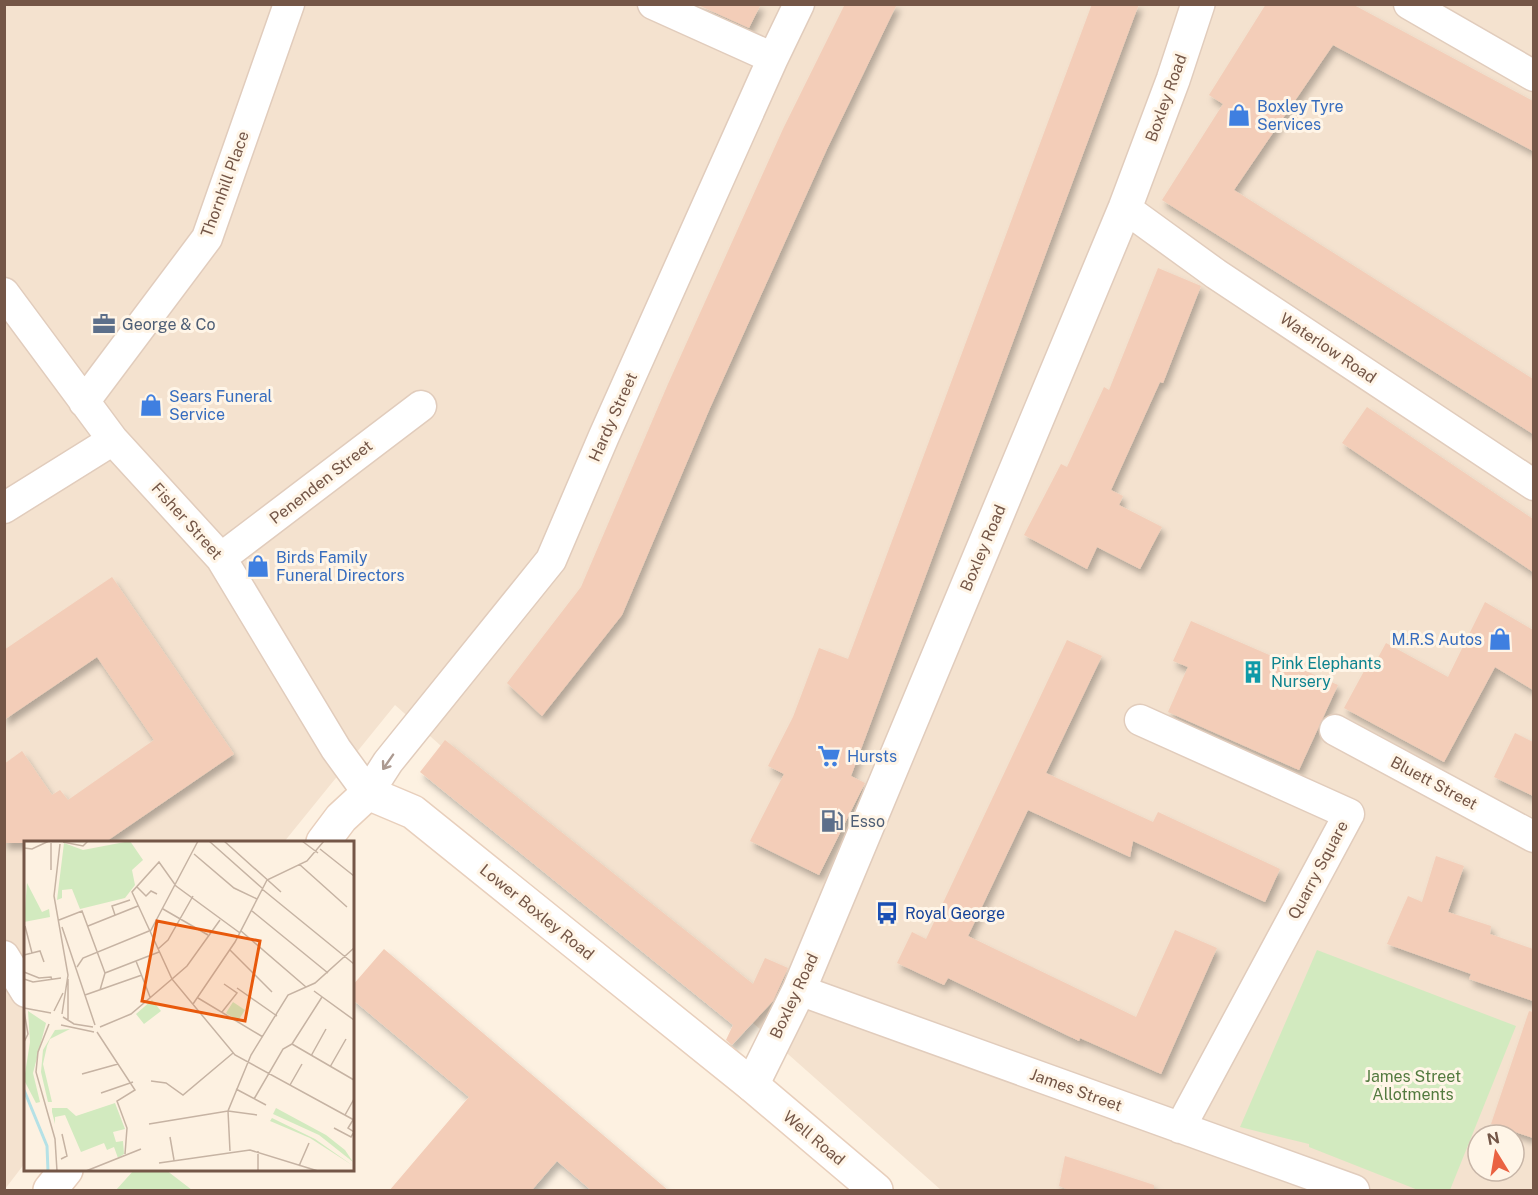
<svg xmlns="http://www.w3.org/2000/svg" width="1538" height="1195" viewBox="0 0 1538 1195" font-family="'Public Sans',sans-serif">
<defs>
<filter id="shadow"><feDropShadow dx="3.5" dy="6" stdDeviation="3" flood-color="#0004"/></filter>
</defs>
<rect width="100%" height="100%" fill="#fdf1e1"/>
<!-- residential -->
<path fill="#f4e2cf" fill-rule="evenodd" d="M5 5H1533V1190H941L395 705 284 842H26L25 1163 5 1189ZM1478 1135H1514V1171H1478Z"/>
<!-- green -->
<path fill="#d2eabf" d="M1317 950 1516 1026 1450 1190H1418L1309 1147V1144L1240 1127Z
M134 1170H166L192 1190H116Z"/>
<!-- building -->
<path fill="#f3cdb8" filter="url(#shadow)" d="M696 4H761L749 28Z
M845 4H897L827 149 710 408 622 615 542 716 507 683 581 587 668 384 783 129Z
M1092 4H1139L851 776 865 783 819 875 750 841 784 774 768 766 793 717 819 648 848 659Z
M1266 4H1352L1533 101V151L1333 45 1234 190 1533 379V434L1162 200 1223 104 1209 95Z
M1158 268 1201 286 1163 383 1160 382 1111 490 1123 496 1119 505 1162 527 1140 569 1097 547 1087 569 1024 535 1061 464 1067 467 1104 387 1109 390Z
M1367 407 1533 519V572L1342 443Z
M112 577 234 754 104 843H4V764L22 751 52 795 60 790 68 800 154 740 97 657 4 720V650Z
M1485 602 1533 630V690L1495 667 1444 762 1344 708 1369 662 1374 665 1386 643 1448 677Z
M1191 621 1338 685 1299 770 1168 712 1188 667 1173 661Z
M1067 640 1102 656 1046 773 1153 822 1158 812 1280 869 1265 902 1133 841 1130 857 1028 810 968 936 1136 1017 1175 930 1217 948 1161 1074 1080 1038 1079 1041 948 978 944 985 897 963 912 932 926 939Z
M1515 733 1533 742V796L1494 777Z
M445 740 753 984 765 958 788 968 773 1001 732 1045 726 1040 733 1025 420 772Z
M1436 856 1464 866 1448 912 1491 926 1490 934 1533 949V1001L1469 979 1471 974 1387 944 1408 896 1422 902Z
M384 949 669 1191H592L557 1161 531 1191H389L469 1097 352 999V986Z
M1529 1011 1533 1012V1138L1491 1124Z
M1065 1156 1154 1185V1191H1071L1059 1186Z"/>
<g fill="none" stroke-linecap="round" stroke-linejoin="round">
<!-- minor casing -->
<g stroke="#e1ccbc" stroke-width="33">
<path id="minor" d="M653 4 773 58
M1409 4 1534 76
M1125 208 1216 274 1534 485
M4 293 113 440 221 558 336 749 368 793 388 762 551 560 604 436 773 58 799 4
M84 402 207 238 289 4
M4 508 113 440
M221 558 421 406
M1140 720 1349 814 1180 1128
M1335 730 1534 837
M4 956 26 992
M799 990 1354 1190"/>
</g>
<!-- tertiary casing -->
<g stroke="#e1ccbc" stroke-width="36">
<path id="tertiary" d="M752 1085 799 990 1125 208 1173 80 1198 4"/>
</g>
<!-- secondary casing -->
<g stroke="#e8cfbc" stroke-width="36">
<path id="secondary" d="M323 842 341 818 368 793 413 812 752 1085 876 1190
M50 1190 66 1170"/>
</g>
<!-- minor -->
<use href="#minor" stroke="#fff" stroke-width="30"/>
<!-- tertiary -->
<use href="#tertiary" stroke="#fff" stroke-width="33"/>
<!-- secondary -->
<use href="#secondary" stroke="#fff" stroke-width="33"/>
</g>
<!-- one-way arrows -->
<defs><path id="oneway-shaft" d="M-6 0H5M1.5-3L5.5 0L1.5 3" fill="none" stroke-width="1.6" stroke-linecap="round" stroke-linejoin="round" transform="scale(1.5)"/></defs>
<use stroke="#ac9a91" href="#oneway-shaft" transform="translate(388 762) rotate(125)"/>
<!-- icons -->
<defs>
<g id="shop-bare" transform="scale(1.8)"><path d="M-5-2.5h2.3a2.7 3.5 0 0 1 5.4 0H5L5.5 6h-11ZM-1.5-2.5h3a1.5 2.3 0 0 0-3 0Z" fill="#3f7fe0" stroke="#fff5e7" stroke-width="2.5" paint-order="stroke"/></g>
<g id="office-bare" transform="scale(1.8)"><path d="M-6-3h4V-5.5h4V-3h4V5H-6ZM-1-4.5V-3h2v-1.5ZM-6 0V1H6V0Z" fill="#5c6f8a" stroke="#fff5e7" stroke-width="2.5" paint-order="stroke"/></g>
<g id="building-bare" transform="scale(1.8)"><path d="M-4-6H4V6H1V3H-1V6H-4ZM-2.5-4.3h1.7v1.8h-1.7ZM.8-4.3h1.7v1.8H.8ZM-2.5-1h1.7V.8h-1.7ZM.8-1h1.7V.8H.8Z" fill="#0f9aa8" stroke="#fff5e7" stroke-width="2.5" paint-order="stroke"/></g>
<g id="supermarket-bare" transform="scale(1.8)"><path d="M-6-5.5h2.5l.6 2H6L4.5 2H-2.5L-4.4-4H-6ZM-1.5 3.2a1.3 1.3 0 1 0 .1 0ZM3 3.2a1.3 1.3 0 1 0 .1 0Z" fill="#3f7fe0" stroke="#fff5e7" stroke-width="2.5" paint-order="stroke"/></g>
<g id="fuel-bare" transform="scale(1.8)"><path d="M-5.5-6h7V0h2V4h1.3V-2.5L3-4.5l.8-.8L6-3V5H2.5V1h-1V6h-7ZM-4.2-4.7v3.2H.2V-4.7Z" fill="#5c6f8a" stroke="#fff5e7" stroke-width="2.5" paint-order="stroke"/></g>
<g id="bus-bare" transform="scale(1.8)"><path d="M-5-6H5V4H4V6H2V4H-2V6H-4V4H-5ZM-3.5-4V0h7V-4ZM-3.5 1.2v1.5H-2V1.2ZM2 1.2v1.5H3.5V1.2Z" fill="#1a4fb4" stroke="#fff5e7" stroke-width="2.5" paint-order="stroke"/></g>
</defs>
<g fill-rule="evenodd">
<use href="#shop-bare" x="1239" y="115"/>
<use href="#office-bare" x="104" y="324"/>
<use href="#shop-bare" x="151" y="405"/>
<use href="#shop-bare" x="258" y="566"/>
<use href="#shop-bare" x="1500" y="639"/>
<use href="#building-bare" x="1253" y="672"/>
<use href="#supermarket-bare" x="829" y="756"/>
<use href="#fuel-bare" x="832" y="821"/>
<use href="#bus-bare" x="887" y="913"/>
</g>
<g text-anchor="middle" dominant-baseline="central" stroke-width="6" stroke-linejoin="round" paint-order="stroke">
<!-- street labels -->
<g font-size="16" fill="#745647" stroke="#fff5e7">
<text transform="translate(1166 98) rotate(-70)">Boxley Road</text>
<text transform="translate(225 184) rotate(-70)">Thornhill Place</text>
<text transform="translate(1328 348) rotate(34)">Waterlow Road</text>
<text transform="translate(613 417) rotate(-66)">Hardy Street</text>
<text transform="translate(321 482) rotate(-38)">Penenden Street</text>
<text transform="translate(187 521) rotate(48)">Fisher Street</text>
<text transform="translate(983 548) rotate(-67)">Boxley Road</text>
<text transform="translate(1434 783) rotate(28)">Bluett Street</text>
<text transform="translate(1318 870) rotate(-62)">Quarry Square</text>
<text transform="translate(537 912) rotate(39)">Lower Boxley Road</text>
<text transform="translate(794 996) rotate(-65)">Boxley Road</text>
<text transform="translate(1076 1090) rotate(20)">James Street</text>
<text transform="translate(814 1138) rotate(40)">Well Road</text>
</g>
<!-- shop labels -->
<g font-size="16" fill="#366cbe" stroke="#fff5e7" text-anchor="start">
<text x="1257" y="106">Boxley Tyre<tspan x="1257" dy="18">Services</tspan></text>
<text x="169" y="396">Sears Funeral<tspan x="169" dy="18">Service</tspan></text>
<text x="276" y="557">Birds Family<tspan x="276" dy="18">Funeral Directors</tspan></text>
<text x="1482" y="639" text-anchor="end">M.R.S Autos</text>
<text x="847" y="756">Hursts</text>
</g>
<!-- service labels -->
<g font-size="16" fill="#4e5e75" stroke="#fff5e7" text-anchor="start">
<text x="122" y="324">George &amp; Co</text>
<text x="850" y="821">Esso</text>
</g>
<!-- culture labels -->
<g font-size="16" fill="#0d838f" stroke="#fff5e7" text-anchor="start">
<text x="1271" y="663">Pink Elephants<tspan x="1271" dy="18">Nursery</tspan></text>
</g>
<!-- transit labels -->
<g font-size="16" fill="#164399" stroke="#fff5e7" text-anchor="start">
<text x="905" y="913">Royal George</text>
</g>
<!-- park labels -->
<g font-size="16" fill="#537a3f" stroke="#fff5e7">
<text x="1413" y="1076">James Street<tspan x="1413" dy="18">Allotments</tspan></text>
</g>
</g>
<!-- overview -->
<g transform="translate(24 841)">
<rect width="330" height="330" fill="#fdf1e1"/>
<path d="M106 0 119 19 108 29 111 44 101 57 56 68 48 48 38 49V57L33 59 40 2 59 9ZM3 42 18 71 25 68 26 76 0 81ZM128 159 137 170 120 183 112 173ZM209 161 221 169 214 180 202 172ZM4 170 22 182 9 232 16 261 12 262 0 239 6 201ZM46 188 26 198 23 205 19 223 28 261H24L17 231 19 209 31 189ZM91 262 101 288 89 291 92 301 99 300 100 313 94 317 90 306 83 309 80 302 57 311 41 274 31 276V283L28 271V267H43L52 275ZM252 267 302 294 321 309 329 321 295 294 249 273ZM248 277 291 298 328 324 286 297 246 280Z" fill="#d2eabf"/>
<path fill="none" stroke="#b5e1e6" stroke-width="3" d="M0 249 23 305 24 330"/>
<path fill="none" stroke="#c6b3a3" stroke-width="1.5" d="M185 0 238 47M200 0 257 51M278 0 294 12M39 1 59 5 64 0M36 3 30 55 44 134 38 173M0 7 8 8 25 0M296 8 330 35M170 13 210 47 233 58M275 23 323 66M27 29V2M113 46 122 55 127 50 133 53M238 48 330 123M139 68 184 94M228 70 304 132M91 74 88 65 106 59M35 79 58 70 81 132 76 149M196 79 163 125 148 138 108 51 135 21 152 45 216 92M1 85 8 112M64 85 114 65M38 86 71 184M217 90 282 146M126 91 174 0M134 108 144 99 169 55M206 109 248 151M0 114 16 110 20 121M112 120 126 156M53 126 59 117 125 90M0 131 15 137 27 136 28 139M81 132 135 111M0 138 9 141 37 137M44 138V180M213 147 253 175M290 150 330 179M61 154 118 134M174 157 239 196M169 163 211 101 243 39 283 20 300 0M0 167 27 172M0 170 4 193 0 201M30 170 39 152M198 171 213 152 200 143M39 176 50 183 69 186M25 183 14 211 12 231 31 298 33 330M37 184 70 191M76 186 107 173 148 138 211 214 330 279M73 191 111 249 93 260 103 287 101 313M268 203 330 239M268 203 298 156M287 215 302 188M306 226 322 198M58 233 94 223M127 240 142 242 159 254 209 212M266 244 278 223M212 248 242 264M77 252 109 241M230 258 259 208 268 203M321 274 330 258M125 283 204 270 233 274M310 287 327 296 330 291 324 287 329 279M146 296 150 319M206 310 204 270 227 214 264 154 291 142 330 107M234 310V330M37 318 43 315 38 293M135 322 226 309 294 330M275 325 285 302M62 330 117 308"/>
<path fill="#e8590c" fill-opacity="0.15" stroke="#e8590c" stroke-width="3" d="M133 80 236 100 221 180 118 160Z"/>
<rect width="330" height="330" fill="none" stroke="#745647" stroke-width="3"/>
</g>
<!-- border -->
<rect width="1538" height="1195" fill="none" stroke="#745647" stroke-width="12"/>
<!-- north arrow -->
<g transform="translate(1496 1153) rotate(349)"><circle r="28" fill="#fff5e7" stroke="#c7b5a7" stroke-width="1.5"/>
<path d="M0-4.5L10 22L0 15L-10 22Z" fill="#ea6242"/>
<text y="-9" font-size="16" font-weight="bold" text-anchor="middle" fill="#745647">N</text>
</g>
</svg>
